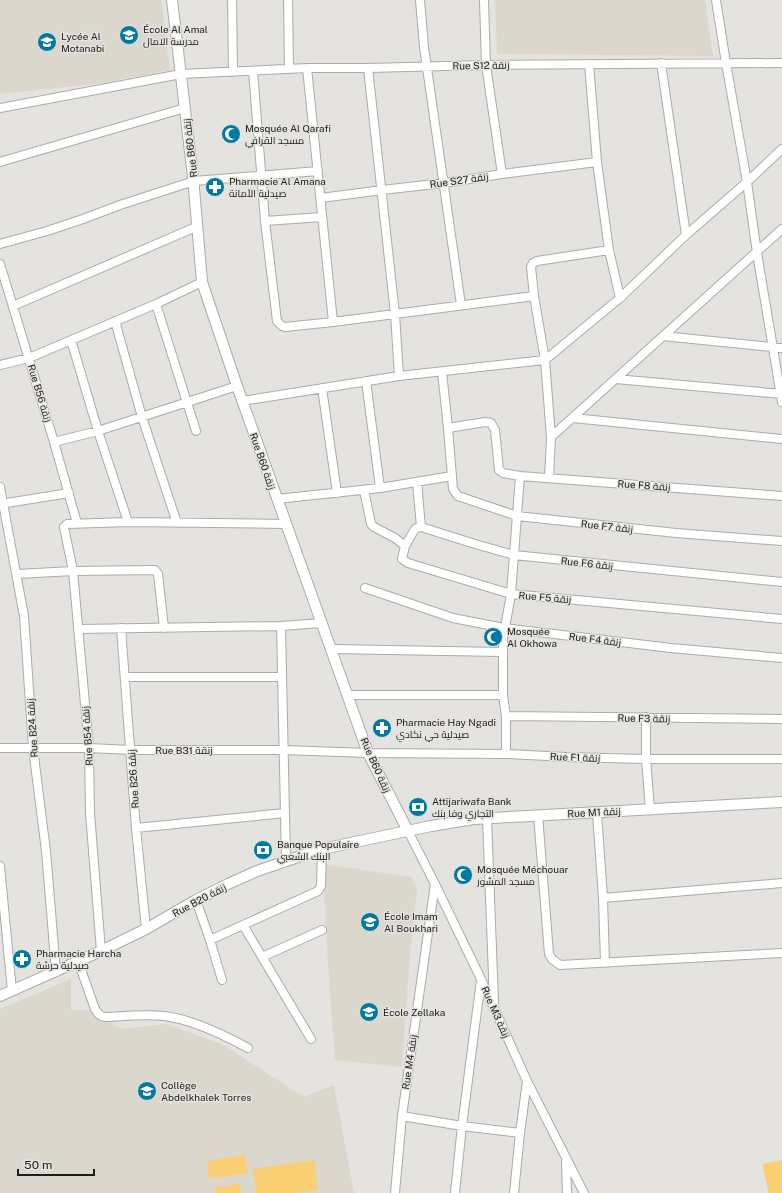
<svg xmlns="http://www.w3.org/2000/svg" width="782" height="1193" viewBox="0 0 782 1193" font-family="'Public Sans',Cairo,sans-serif">
<rect width="100%" height="100%" fill="#e4e3e0"/>
<!-- built -->
<path fill="#dcd7cd" d="M0 0H161L170 70 103 83 0 94Z
M495 0H705L713 56 497 54Z
M323 864 411 877 417 889 410 955 402 1067 335 1060 328 964Z
M71 979V1010H91L122 1029 166 1024 222 1044 304 1097 334 1085 354 1193H0V1009Z"/>
<!-- green -->
<path fill="#face73" d="M245 1155 248 1173 209 1179 207 1161Z
M314 1160 318 1190 297 1193H256L253 1169Z
M782 1160V1193H769L762 1164Z
M240 1184 241 1193H215V1187Z"/>
<g fill="none" stroke-linecap="round" stroke-linejoin="round">
<!-- minor casing -->
<g stroke="#adaba8" stroke-width="10">
<path id="minor" d="M232 0 233 72
M288 0 289 69
M420 0 424 47 461 305
M484 0 486 65 502 174
M716 0 726 63 747 182 757 253 782 402
M661 63 686 235
M589 64 597 162 609 250 620 298
M307 68 333 322
M368 68 395 314 399 376
M253 71 265 221 277 321 282 326 285 327 333 322 534 296
M0 108 181 74 307 68H368L486 65 782 63
M0 162 185 108
M321 198 382 190 444 183 502 174 597 162
M265 221 322 217
M0 244 47 231 83 219 120 205 194 181 318 171
M0 264 54 442 77 523
M156 304 196 431
M13 306 198 226
M115 321 142 417 177 523
M663 336 782 348
M71 340 98 431 128 522
M0 365 29 358 156 304 202 282
M442 372 448 428 453 489 458 496 517 516 676 533 782 541
M616 379 782 394
M366 381 380 488
M322 388 337 493
M242 401 399 376 545 360 620 298 686 235 747 182 782 149
M573 418 782 439
M448 428 485 422 491 423 495 430 499 470 503 473 520 476 782 496
M551 437 782 229
M54 442 98 431 237 386
M549 478 551 437 545 360 534 296 531 267 533 263 537 261 609 250
M417 482 421 527
M0 487 24 616 33 748 46 851 56 972
M364 490 371 524 374 527 395 538 405 546 402 559 408 563 511 594 782 619
M277 499 380 488 452 476
M0 504 69 493
M405 546 415 529 417 528 421 527 475 544 514 555 782 582
M17 574 73 571 155 570 158 574 164 628
M365 588 453 618 504 628 671 648 782 658
M281 626 286 861
M121 628 136 828 146 929
M78 629 281 626 322 623
M331 649 502 652
M125 677H282
M348 695H503
M506 716 782 719
M646 717V759L650 809
M0 748H89L131 750H283L368 753 506 754 566 757 646 759H782
M506 754V716L503 695V639L511 594 520 476
M597 813 603 898 605 963
M538 815 549 954 552 959 560 965 782 953
M487 819 494 1002
M136 828 285 813
M408 831 435 884 481 979 527 1081 584 1193
M0 866 12 991
M603 898 782 883
M196 900 210 940 222 980
M243 925 311 1039
M210 940 318 891 321 886 322 849
M101 951 90 813 89 748 73 571 64 527 67 524 128 522 287 524
M262 957 322 930
M78 961 95 1009C98 1014 100 1016 105 1017 124 1016 146 1014 164 1016 192 1019 224 1035 248 1048
M402 1116 462 1126 520 1133
M566 1162 567 1193
M395 1193 402 1116 435 884
M455 1193 462 1126 481 980
M514 1193 520 1133 527 1081"/>
</g>
<!-- tertiary casing -->
<g stroke="#adaba8" stroke-width="12">
<path id="tertiary" d="M172 0 193 177 202 282 237 386 368 753 408 831
M0 996 101 951 146 929 196 900 228 884 257 871 286 861 322 849 431 826 474 819 782 802"/>
</g>
<!-- minor -->
<use href="#minor" stroke="#fff" stroke-width="8"/>
<!-- tertiary -->
<use href="#tertiary" stroke="#fff" stroke-width="10"/>
</g>
<!-- icons -->
<defs>
<g id="school-disc" transform="scale(1)"><circle r="9.5" fill="#007aa1" stroke="#e4e3e0"/><path d="M0-5L7-2L0 1L-7-2ZM-4 1L0 2.5L4 1V4Q0 6-4 4Z" fill="#fff"/></g>
<g id="mosque-disc" transform="scale(1)"><circle r="9.5" fill="#007aa1" stroke="#e4e3e0"/><path d="M3.5-4.9A6 6 0 1 0 3.5 4.9A5 5 0 1 1 3.5-4.9Z" fill="#fff"/></g>
<g id="pharmacy-disc" transform="scale(1)"><circle r="9.5" fill="#007aa1" stroke="#e4e3e0"/><path d="M-2-6h4v4h4v4h-4v4h-4v-4h-4v-4h4Z" fill="#fff"/></g>
<g id="bank-disc" transform="scale(1)"><circle r="9.5" fill="#007aa1" stroke="#e4e3e0"/><path d="M-6-4H6V4H-6ZM0-2.3a2.3 2.3 0 1 0 0 4.6a2.3 2.3 0 1 0 0-4.6Z" fill="#fff"/></g>
</defs>
<g fill-rule="evenodd">
<use href="#school-disc" x="129" y="35"/>
<use href="#school-disc" x="47" y="42"/>
<use href="#mosque-disc" x="231" y="134"/>
<use href="#pharmacy-disc" x="215" y="187"/>
<use href="#mosque-disc" x="493" y="637"/>
<use href="#pharmacy-disc" x="382" y="728"/>
<use href="#bank-disc" x="418" y="807"/>
<use href="#bank-disc" x="263" y="850"/>
<use href="#mosque-disc" x="463" y="875"/>
<use href="#school-disc" x="370" y="922"/>
<use href="#pharmacy-disc" x="22" y="959"/>
<use href="#school-disc" x="369" y="1012"/>
<use href="#school-disc" x="147" y="1091"/>
</g>
<g text-anchor="middle" dominant-baseline="central" stroke-width="3" stroke-linejoin="round" paint-order="stroke">
<!-- poi labels -->
<g font-size="10" fill="#1d1c1b" stroke="#e4e3e0" text-anchor="start">
<text x="143" y="29">École Al Amal<tspan x="143" dy="12">مدرسة الامال</tspan></text>
<text x="61" y="36">Lycée Al<tspan x="61" dy="12">Motanabi</tspan></text>
<text x="245" y="128">Mosquée Al Qarafi<tspan x="245" dy="12">مسجد القرافي</tspan></text>
<text x="229" y="181">Pharmacie Al Amana<tspan x="229" dy="12">صيدلية الأمانة</tspan></text>
<text x="507" y="631">Mosquée<tspan x="507" dy="12">Al Okhowa</tspan></text>
<text x="396" y="722">Pharmacie Hay Ngadi<tspan x="396" dy="12">صيدلية حي نكادي</tspan></text>
<text x="432" y="801">Attijariwafa Bank<tspan x="432" dy="12">التجاري وفا بنك</tspan></text>
<text x="277" y="844">Banque Populaire<tspan x="277" dy="12">البنك الشعبي</tspan></text>
<text x="477" y="869">Mosquée Méchouar<tspan x="477" dy="12">مسجد المشور</tspan></text>
<text x="384" y="916">École Imam<tspan x="384" dy="12">Al Boukhari</tspan></text>
<text x="36" y="953">Pharmacie Harcha<tspan x="36" dy="12">صيدلية حرشة</tspan></text>
<text x="383" y="1012">École Zellaka</text>
<text x="161" y="1085">Collège<tspan x="161" dy="12">Abdelkhalek Torres</tspan></text>
</g>
<!-- street labels -->
<g font-size="10" fill="#1d1c1b" stroke="#e4e3e0">
<text transform="translate(481 65) rotate(-1)">Rue S12 زنقة</text>
<text transform="translate(190 148) rotate(-97)">Rue B60 زنقة</text>
<text transform="translate(459 180) rotate(-8)">Rue S27 زنقة</text>
<text transform="translate(40 393) rotate(73)">Rue B56 زنقة</text>
<text transform="translate(263 461) rotate(71)">Rue B60 زنقة</text>
<text transform="translate(644 485) rotate(4)">Rue F8 زنقة</text>
<text transform="translate(607 526) rotate(6)">Rue F7 زنقة</text>
<text transform="translate(587 563) rotate(6)">Rue F6 زنقة</text>
<text transform="translate(545 597) rotate(5)">Rue F5 زنقة</text>
<text transform="translate(595 639) rotate(7)">Rue F4 زنقة</text>
<text transform="translate(644 718) rotate(1)">Rue F3 زنقة</text>
<text transform="translate(32 728) rotate(-94)">Rue B24 زنقة</text>
<text transform="translate(87 736) rotate(-94)">Rue B54 زنقة</text>
<text x="184" y="750">Rue B31 زنقة</text>
<text transform="translate(575 757) rotate(2)">Rue F1 زنقة</text>
<text transform="translate(376 765) rotate(66)">Rue B60 زنقة</text>
<text transform="translate(133 779) rotate(-94)">Rue B26 زنقة</text>
<text transform="translate(594 812) rotate(-3)">Rue M1 زنقة</text>
<text transform="translate(199 900) rotate(-28)">Rue B20 زنقة</text>
<text transform="translate(496 1012) rotate(66)">Rue M3 زنقة</text>
<text transform="translate(409 1062) rotate(-82)">Rue M4 زنقة</text>
</g>
</g>
<!-- scale -->
<path d="M18 1169v6h76v-6" fill="none" stroke="#1d1c1b" stroke-width="2"/>
<text x="24" y="1169" font-size="12" fill="#1d1c1b" stroke="#e4e3e0" stroke-width="3" paint-order="stroke">50 m</text>
</svg>
